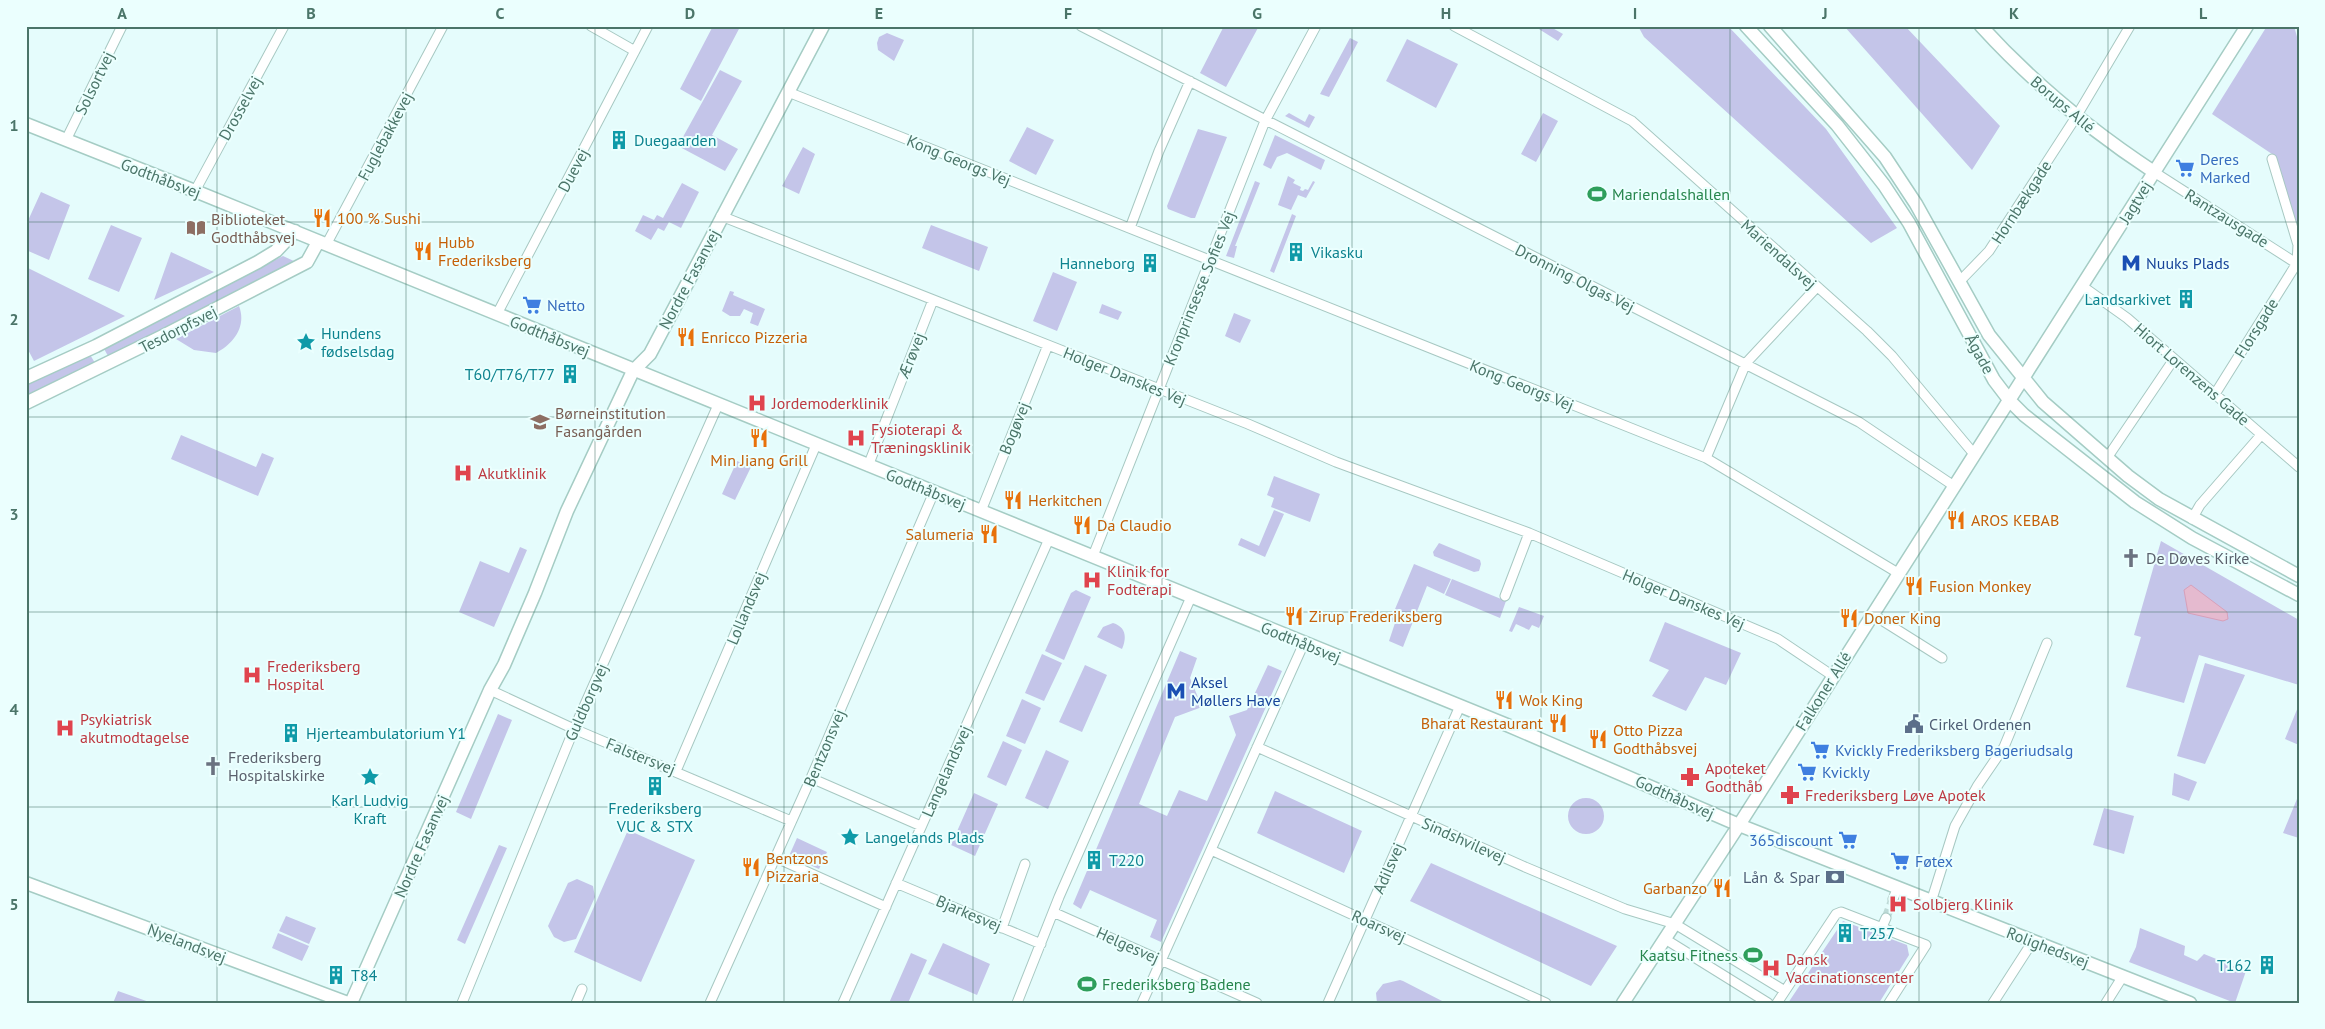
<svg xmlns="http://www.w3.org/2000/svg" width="2325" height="1029" viewBox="0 0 2325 1029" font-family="'PT Sans',sans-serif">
<rect width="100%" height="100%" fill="#e5fcfc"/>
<!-- green -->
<path fill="#c4c5e9" d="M713 26 740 27 701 101 680 89Z
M1224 26H1259L1226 87 1200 73Z
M1534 26H1549L1563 34 1558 41Z
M1638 26H1728L1826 129 1897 228 1871 243 1644 37Z
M1844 26H1905L2000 126 1972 170Z
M2267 26H2294L2299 44V235L2275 156 2212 114Z
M887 33 904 40 894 61 878 50 877 43 879 37Z
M1350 38 1358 42 1329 97 1320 94Z
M1407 39 1458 64 1436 108 1386 81Z
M720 70 742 81 712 135 738 149 725 171 678 146Z
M1289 113 1305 122 1309 114 1315 117 1309 128 1285 116Z
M1543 113 1558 121 1536 162 1521 154Z
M1027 127 1054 140 1036 175 1009 161Z
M1198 129 1227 137 1195 218H1191L1168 209 1167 206Z
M1275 135 1325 160 1321 170 1287 153 1277 157 1271 169 1263 165Z
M803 147 815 154 799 194 782 186Z
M1288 176 1295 180 1293 183 1301 187 1300 190 1303 191 1305 189 1308 190 1313 181 1315 182 1306 198 1298 195 1291 210 1278 205Z
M1255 181 1260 183 1235 246H1237L1234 258 1226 256Z
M682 183 699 192 681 228 669 222 664 231 658 228 651 240 635 231 643 215 654 220 657 215 663 218Z
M41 192 70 205 49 260 26 250V225Z
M1292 214 1296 216 1274 273 1270 271Z
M111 225 142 238 119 292 88 279Z
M931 225 988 247 979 271 922 248Z
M171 252 214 272 154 300Z
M283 256 296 262 108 356 103 347Z
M26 267 125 316 34 361 26 346Z
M1053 272 1077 282 1057 331 1033 321Z
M730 291 734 292 733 295 765 309 758 326 750 323 753 313 744 309 740 316H730L722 311Z
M1102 304 1122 312 1118 320 1099 313Z
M239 306C247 327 233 344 216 353L194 350 176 339Z
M1234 313 1251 320 1240 343 1225 336Z
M89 353 95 363 26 396V384Z
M181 435 256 467 262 453 274 458 258 496 171 459Z
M737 461 751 467 735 500 722 494Z
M1274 476 1320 494 1310 522 1271 507 1274 498 1267 495Z
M1274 510 1284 514 1265 557 1238 545 1241 538 1259 546Z
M2161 541 2299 620V685L2199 655 2184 703 2126 687 2141 637 2134 635Z
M1439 543 1480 560 1481 564 1479 571 1474 572 1434 556 1433 552Z
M520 547 527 550 494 627 459 612 480 561 509 573Z
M1414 564 1451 579 1444 594 1427 586 1403 647 1389 641 1395 623 1390 621Z
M1452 579 1506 601 1500 618 1445 595Z
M1076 590 1091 597 1064 660 1045 651 1071 593Z
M1519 607 1544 616 1539 628 1532 625 1529 630 1516 624 1512 632 1509 631Z
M1665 622 1741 653 1726 685 1705 677 1686 711 1652 696 1669 670 1649 661Z
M1113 623C1126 627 1127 637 1122 649L1097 637 1103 627Z
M1180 651 1197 658 1190 678 1202 707 1175 717 1139 804 1167 816 1179 790 1207 801 1236 735 1229 716 1247 710 1268 665 1282 671 1161 942 1150 937 1157 920 1090 890 1081 909 1073 904Z
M1042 654 1062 663 1044 701 1025 693Z
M2205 663 2245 675 2205 764 2177 756Z
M1085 665 1107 675 1082 732 1059 722Z
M1022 699 1041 708 1025 744 1006 736Z
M2298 707 2299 708V745L2285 739Z
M498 714 512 720 471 819 456 812Z
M1003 741 1022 750 1006 786 987 777Z
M1046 750 1069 761 1048 809 1025 798Z
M2174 773 2197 782 2189 801 2172 795Z
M1275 791 1362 831 1344 873 1257 833Z
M974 793 998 804 975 856 951 845Z
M2299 794V838L2283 833Z
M1568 816a18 18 0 1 1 36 0a18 18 0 1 1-36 0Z
M2104 808 2134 816 2124 854 2093 845Z
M628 830 695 860 641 982 574 952Z
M797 838 827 852 819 869 789 856Z
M499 845 507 848 465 944 457 940Z
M1431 863 1617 946 1591 986 1410 901Z
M577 879 593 886 595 897 576 939 564 942 554 937 548 926 568 883Z
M286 916 316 928 309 944 279 931Z
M1843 921 1907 945 1909 955 1879 1003H1788Z
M2140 928 2185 946 2184 955 2197 961 2204 954 2246 971 2235 1003 2129 962 2136 947Z
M278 933 309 946 302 961 272 948Z
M943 943 990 964 977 995 928 974Z
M911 953 927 960 908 1003H889Z
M1400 980 1403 981 1446 1003H1377L1376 993 1383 984Z
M118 991 152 1003H113Z"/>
<!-- water -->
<path fill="#e5bacf" stroke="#d7a0ba" d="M2191 585 2227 612 2228 619 2223 621 2188 613 2184 590Z"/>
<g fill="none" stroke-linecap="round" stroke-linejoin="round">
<!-- street-tunnel -->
<path stroke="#bedad7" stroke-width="9" stroke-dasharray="9 4.5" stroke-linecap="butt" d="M1886 918 1893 899"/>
<!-- street casing -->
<g stroke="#a7c8c2" stroke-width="11">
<path id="street" d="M591 26 635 51
M1081 26 1859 422 1954 486
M1454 26 1632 121 1867 331 1892 356 1974 454
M788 92 1706 458 1898 573
M66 140 122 26
M2154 172 2299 265
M195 191 284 26
M721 216 1248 424 1336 462 1529 533 1778 639 1833 676
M1130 228 1159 151 1190 81
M326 245 443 26
M1959 282 1989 251 2076 117 2130 26
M2082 286 2127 318 2299 467
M497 314 648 26
M2215 394 2297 263 2298 245 2272 159
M1706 458 1746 363 1817 287
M2107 458 2174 359
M868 466 933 300
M981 511 1048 345
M2192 519 2200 505 2261 435
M1093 556 1265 121 1316 26
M1505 596 1529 533
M1872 614 1942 658
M490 690 574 729 791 821
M1257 747 1525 867 1625 909 1675 924 1785 991
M676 771 816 445
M811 778 921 826
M1211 850 1546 1003
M774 857 886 907
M896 883 1041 944
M1893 899 1898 887
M1931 902 1955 826 1978 785 2004 747 2047 643
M1055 913 1257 1003
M1882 927 1886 918
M1002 928 1025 864
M1665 939 1768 1003
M462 1003 574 729 718 405
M576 1003 582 989
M710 1003 811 778 934 492
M843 1003 1049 539
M1017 1003 1059 897 1191 597
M1142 1003 1304 643
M1328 1003 1460 706
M1777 1003 1836 914 1841 912 1926 945 1889 1003
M1993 1003 2033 941
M2106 1003 2123 976"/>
</g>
<!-- secondary casing -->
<g stroke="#a5ccc4" stroke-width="15">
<path id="secondary" d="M1746 26 1837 125 1884 185 1909 223 1994 380 2010 401 2024 415 2135 502 2192 538 2299 595
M1770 26 1885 157 1916 204 1989 335 2043 402 2128 476 2159 499 2299 576
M1981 26C2033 83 2090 130 2154 172
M26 124 195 191 1507 725 1739 825 2190 1003
M26 378 96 346 258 262 276 251 295 231
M26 403 163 336 307 262 318 242
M26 883 348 1003
M351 1003 490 690 504 665 535 593 567 511 633 371 650 354 823 26
M1623 1003 1739 825 2247 26"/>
</g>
<!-- street -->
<use href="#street" stroke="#fff" stroke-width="9"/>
<!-- secondary -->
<use href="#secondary" stroke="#fff" stroke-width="12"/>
</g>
<!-- grid -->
<path fill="none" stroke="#4b7569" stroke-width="1" stroke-opacity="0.55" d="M217 26V1003M406 26V1003M595 26V1003M784 26V1003M973 26V1003M1162 26V1003M1352 26V1003M1541 26V1003M1730 26V1003M1919 26V1003M2108 26V1003M26 222H2299M26 417H2299M26 612H2299M26 807H2299"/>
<!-- icons -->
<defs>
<g id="building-bare" transform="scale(1.5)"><path d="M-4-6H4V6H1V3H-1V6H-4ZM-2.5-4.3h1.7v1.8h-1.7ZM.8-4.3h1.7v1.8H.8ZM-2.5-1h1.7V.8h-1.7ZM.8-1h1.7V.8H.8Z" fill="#0f9aa8" stroke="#ebfffe" stroke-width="2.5" paint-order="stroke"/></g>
<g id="supermarket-bare" transform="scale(1.5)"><path d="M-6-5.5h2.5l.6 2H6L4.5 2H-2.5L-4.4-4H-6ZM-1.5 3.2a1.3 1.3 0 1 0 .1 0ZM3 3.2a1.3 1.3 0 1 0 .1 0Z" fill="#3f7fe0" stroke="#ebfffe" stroke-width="2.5" paint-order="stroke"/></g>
<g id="stadium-bare" transform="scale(1.5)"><path d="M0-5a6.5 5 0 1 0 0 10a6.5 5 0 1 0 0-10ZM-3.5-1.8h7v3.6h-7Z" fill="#2e9e5b" stroke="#ebfffe" stroke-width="2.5" paint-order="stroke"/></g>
<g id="restaurant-bare" transform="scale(1.5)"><path d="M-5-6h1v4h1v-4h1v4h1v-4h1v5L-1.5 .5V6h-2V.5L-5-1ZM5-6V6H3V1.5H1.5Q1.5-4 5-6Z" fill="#e8710a" stroke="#ebfffe" stroke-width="2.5" paint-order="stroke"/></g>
<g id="library-bare" transform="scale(1.5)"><path d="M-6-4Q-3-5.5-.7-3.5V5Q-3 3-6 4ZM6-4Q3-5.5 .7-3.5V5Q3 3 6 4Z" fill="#8d6e63" stroke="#ebfffe" stroke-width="2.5" paint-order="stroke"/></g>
<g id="metro-bare" transform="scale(1.5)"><path d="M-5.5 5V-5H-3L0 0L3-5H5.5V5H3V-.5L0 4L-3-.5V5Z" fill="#1a4fb4" stroke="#ebfffe" stroke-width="2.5" paint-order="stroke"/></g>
<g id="sight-bare" transform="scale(1.5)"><path d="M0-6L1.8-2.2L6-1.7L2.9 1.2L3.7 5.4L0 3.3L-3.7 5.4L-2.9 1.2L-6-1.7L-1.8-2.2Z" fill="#0f9aa8" stroke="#ebfffe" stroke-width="2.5" paint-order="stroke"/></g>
<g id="hospital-bare" transform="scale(1.5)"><path d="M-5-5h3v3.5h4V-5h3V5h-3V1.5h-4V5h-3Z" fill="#e0444e" stroke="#ebfffe" stroke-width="2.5" paint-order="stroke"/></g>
<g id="school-bare" transform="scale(1.5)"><path d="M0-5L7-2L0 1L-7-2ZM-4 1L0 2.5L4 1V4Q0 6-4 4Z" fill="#8d6e63" stroke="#ebfffe" stroke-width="2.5" paint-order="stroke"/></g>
<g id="church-bare" transform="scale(1.5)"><path d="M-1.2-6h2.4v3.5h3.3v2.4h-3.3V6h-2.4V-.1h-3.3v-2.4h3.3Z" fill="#6b7280" stroke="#ebfffe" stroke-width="2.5" paint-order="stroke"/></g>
<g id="civic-bare" transform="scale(1.5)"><path d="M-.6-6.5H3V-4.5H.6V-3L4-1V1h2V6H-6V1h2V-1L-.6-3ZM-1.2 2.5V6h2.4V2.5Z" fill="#5c6f8a" stroke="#ebfffe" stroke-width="2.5" paint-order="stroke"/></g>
<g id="pharmacy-bare" transform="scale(1.5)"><path d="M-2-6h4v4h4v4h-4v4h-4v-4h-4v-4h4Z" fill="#e0444e" stroke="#ebfffe" stroke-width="2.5" paint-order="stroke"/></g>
<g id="bank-bare" transform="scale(1.5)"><path d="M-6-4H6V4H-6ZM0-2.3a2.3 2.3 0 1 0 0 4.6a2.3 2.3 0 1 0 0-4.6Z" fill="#5c6f8a" stroke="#ebfffe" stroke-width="2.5" paint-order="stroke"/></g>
</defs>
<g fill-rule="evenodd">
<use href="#building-bare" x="619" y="140"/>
<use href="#supermarket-bare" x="2185" y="168"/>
<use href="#stadium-bare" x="1597" y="194"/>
<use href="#restaurant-bare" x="322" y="218"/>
<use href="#library-bare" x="196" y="228"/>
<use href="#restaurant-bare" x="423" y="251"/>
<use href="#building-bare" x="1296" y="252"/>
<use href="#building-bare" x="1150" y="263"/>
<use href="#metro-bare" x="2131" y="263"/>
<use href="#building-bare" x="2186" y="299"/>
<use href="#supermarket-bare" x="532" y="305"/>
<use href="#restaurant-bare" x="686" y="337"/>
<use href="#sight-bare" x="306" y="342"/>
<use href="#building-bare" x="570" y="374"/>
<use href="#hospital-bare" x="757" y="403"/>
<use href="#school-bare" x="540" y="422"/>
<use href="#restaurant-bare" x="759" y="438"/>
<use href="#hospital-bare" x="856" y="438"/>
<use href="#hospital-bare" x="463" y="473"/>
<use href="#restaurant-bare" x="1013" y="500"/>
<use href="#restaurant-bare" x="1956" y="520"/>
<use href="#restaurant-bare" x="1082" y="525"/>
<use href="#restaurant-bare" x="989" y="534"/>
<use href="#church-bare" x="2131" y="558"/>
<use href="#hospital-bare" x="1092" y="580"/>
<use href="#restaurant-bare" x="1914" y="586"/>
<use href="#restaurant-bare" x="1294" y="616"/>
<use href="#restaurant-bare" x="1849" y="618"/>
<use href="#hospital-bare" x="252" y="675"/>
<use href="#metro-bare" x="1176" y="691"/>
<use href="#restaurant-bare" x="1504" y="700"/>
<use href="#restaurant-bare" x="1558" y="723"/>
<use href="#civic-bare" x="1914" y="724"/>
<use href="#hospital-bare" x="65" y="728"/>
<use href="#building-bare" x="291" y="733"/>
<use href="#restaurant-bare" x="1598" y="739"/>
<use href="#supermarket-bare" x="1820" y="750"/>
<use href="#church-bare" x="213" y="766"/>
<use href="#supermarket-bare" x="1807" y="772"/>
<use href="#sight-bare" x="370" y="777"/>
<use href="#pharmacy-bare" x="1690" y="777"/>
<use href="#building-bare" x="655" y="786"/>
<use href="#pharmacy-bare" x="1790" y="795"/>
<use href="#sight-bare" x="850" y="837"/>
<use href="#supermarket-bare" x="1848" y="840"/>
<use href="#building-bare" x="1094" y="860"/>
<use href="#supermarket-bare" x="1900" y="861"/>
<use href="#restaurant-bare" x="751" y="867"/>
<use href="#bank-bare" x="1835" y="877"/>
<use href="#restaurant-bare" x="1722" y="888"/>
<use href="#hospital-bare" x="1898" y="904"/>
<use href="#building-bare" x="1845" y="933"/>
<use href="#stadium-bare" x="1753" y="955"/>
<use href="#building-bare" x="2267" y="965"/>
<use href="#hospital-bare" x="1771" y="968"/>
<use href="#building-bare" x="336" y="975"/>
<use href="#stadium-bare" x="1087" y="984"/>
</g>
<g text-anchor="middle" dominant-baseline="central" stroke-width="4" stroke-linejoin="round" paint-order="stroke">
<!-- street labels -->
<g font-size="16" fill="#4b7569" stroke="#ebfffe">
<text transform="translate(94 83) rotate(-64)">Solsortvej</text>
<text transform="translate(2063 104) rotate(40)">Borups Allé</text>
<text transform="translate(240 108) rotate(-61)">Drosselvej</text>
<text transform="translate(385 136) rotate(-62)">Fuglebakkevej</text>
<text transform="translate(959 160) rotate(22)">Kong Georgs Vej</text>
<text transform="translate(573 170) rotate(-62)">Duevej</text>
<text transform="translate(161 178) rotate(21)">Godthåbsvej</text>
<text transform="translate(2021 202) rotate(-57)">Hornbækgade</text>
<text transform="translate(2135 202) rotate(-58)">Jagtvej</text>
<text transform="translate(2227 218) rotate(32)">Rantzausgade</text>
<text transform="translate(1779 254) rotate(42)">Mariendalsvej</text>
<text transform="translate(1575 278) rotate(27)">Dronning Olgas Vej</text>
<text transform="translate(689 279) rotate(-62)">Nordre Fasanvej</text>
<text transform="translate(1199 288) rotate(-68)">Kronprinsesse Sofies Vej</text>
<text transform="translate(2256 328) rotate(-58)">Florsgade</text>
<text transform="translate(178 329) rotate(-27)">Tesdorpfsvej</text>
<text transform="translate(550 336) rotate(22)">Godthåbsvej</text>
<text transform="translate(1980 354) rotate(61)">Ågade</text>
<text transform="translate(911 355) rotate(-68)">Ærøvej</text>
<text transform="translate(2192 374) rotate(41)">Hiort Lorenzens Gade</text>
<text transform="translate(1125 376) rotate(22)">Holger Danskes Vej</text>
<text transform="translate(1522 385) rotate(22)">Kong Georgs Vej</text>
<text transform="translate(1014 428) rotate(-68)">Bogøvej</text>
<text transform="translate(926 489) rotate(22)">Godthåbsvej</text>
<text transform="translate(1684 599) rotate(23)">Holger Danskes Vej</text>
<text transform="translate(746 608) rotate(-67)">Lollandsvej</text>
<text transform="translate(1301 642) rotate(22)">Godthåbsvej</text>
<text transform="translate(1823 691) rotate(-58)">Falkoner Allé</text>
<text transform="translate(586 702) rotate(-66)">Guldborgvej</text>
<text transform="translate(824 748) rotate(-67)">Bentzonsvej</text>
<text transform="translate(641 756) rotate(22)">Falstersvej</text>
<text transform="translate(946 771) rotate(-66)">Langelandsvej</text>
<text transform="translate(1675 797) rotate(24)">Godthåbsvej</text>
<text transform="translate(1464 840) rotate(24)">Sindshvilevej</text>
<text transform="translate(421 846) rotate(-66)">Nordre Fasanvej</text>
<text transform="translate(1388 868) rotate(-66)">Adilsvej</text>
<text transform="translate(969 913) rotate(23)">Bjarkesvej</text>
<text transform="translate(1379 926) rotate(24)">Roarsvej</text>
<text transform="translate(187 943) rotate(21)">Nyelandsvej</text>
<text transform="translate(1128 945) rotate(24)">Helgesvej</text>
<text transform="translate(2048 947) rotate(21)">Rolighedsvej</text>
</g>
<!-- culture labels -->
<g font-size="16" fill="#0d838f" stroke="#ebfffe" text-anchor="start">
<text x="634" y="140">Duegaarden</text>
<text x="1311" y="252">Vikasku</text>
<text x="1135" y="263" text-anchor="end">Hanneborg</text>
<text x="2171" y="299" text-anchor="end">Landsarkivet</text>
<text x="321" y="333">Hundens<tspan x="321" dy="18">fødselsdag</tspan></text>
<text x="555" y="374" text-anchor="end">T60/T76/T77</text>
<text x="306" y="733">Hjerteambulatorium Y1</text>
<text x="370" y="800" text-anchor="middle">Karl Ludvig<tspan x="370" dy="18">Kraft</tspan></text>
<text x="655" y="808" text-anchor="middle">Frederiksberg<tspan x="655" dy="18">VUC &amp; STX</tspan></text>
<text x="865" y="837">Langelands Plads</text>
<text x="1109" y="860">T220</text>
<text x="1860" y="933">T257</text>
<text x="2252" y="965" text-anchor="end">T162</text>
<text x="351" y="975">T84</text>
</g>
<!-- shop labels -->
<g font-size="16" fill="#366cbe" stroke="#ebfffe" text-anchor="start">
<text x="2200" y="159">Deres<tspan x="2200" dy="18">Marked</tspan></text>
<text x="547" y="305">Netto</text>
<text x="1835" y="750">Kvickly Frederiksberg Bageriudsalg</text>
<text x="1822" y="772">Kvickly</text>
<text x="1833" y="840" text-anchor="end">365discount</text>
<text x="1915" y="861">Føtex</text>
</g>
<!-- leisure labels -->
<g font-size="16" fill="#27864d" stroke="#ebfffe" text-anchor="start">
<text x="1612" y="194">Mariendalshallen</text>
<text x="1738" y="955" text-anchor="end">Kaatsu Fitness</text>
<text x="1102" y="984">Frederiksberg Badene</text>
</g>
<!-- food labels -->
<g font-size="16" fill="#c56008" stroke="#ebfffe" text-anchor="start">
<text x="337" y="218">100 % Sushi</text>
<text x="438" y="242">Hubb<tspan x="438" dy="18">Frederiksberg</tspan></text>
<text x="701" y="337">Enricco Pizzeria</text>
<text x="759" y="460" text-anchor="middle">Min Jiang Grill</text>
<text x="1028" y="500">Herkitchen</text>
<text x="1971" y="520">AROS KEBAB</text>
<text x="1097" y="525">Da Claudio</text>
<text x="974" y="534" text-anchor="end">Salumeria</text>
<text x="1929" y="586">Fusion Monkey</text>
<text x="1309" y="616">Zirup Frederiksberg</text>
<text x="1864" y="618">Doner King</text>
<text x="1519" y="700">Wok King</text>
<text x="1543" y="723" text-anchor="end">Bharat Restaurant</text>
<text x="1613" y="730">Otto Pizza<tspan x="1613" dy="18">Godthåbsvej</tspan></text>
<text x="766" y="858">Bentzons<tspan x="766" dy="18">Pizzaria</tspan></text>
<text x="1707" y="888" text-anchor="end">Garbanzo</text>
</g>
<!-- education labels -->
<g font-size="16" fill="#785e54" stroke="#ebfffe" text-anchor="start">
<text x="211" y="219">Biblioteket<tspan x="211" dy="18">Godthåbsvej</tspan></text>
<text x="555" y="413">Børneinstitution<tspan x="555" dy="18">Fasangården</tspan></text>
</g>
<!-- transit labels -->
<g font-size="16" fill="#164399" stroke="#ebfffe" text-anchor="start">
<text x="2146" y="263">Nuuks Plads</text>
<text x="1191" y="682">Aksel<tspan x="1191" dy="18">Møllers Have</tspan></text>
</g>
<!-- health labels -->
<g font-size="16" fill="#be3a42" stroke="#ebfffe" text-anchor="start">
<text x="772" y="403">Jordemoderklinik</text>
<text x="871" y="429">Fysioterapi &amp;<tspan x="871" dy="18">Træningsklinik</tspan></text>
<text x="478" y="473">Akutklinik</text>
<text x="1107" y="571">Klinik for<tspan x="1107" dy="18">Fodterapi</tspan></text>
<text x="267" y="666">Frederiksberg<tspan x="267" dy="18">Hospital</tspan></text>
<text x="80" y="719">Psykiatrisk<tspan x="80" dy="18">akutmodtagelse</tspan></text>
<text x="1705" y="768">Apoteket<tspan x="1705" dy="18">Godthåb</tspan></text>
<text x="1805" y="795">Frederiksberg Løve Apotek</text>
<text x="1913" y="904">Solbjerg Klinik</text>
<text x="1786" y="959">Dansk<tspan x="1786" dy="18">Vaccinationscenter</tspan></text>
</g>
<!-- worship labels -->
<g font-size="16" fill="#5b616d" stroke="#ebfffe" text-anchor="start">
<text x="2146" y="558">De Døves Kirke</text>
<text x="228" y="757">Frederiksberg<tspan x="228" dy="18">Hospitalskirke</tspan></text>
</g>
<!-- service labels -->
<g font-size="16" fill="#4e5e75" stroke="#ebfffe" text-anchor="start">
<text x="1929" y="724">Cirkel Ordenen</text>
<text x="1820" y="877" text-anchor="end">Lån &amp; Spar</text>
</g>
</g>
<!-- border -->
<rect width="2325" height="1029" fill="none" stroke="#ebfffe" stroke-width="55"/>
<rect x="28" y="28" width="2270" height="974" fill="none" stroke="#4b7569" stroke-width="2"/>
<g font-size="16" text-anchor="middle" font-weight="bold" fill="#4b7569">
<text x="122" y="19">A</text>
<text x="311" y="19">B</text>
<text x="500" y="19">C</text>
<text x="690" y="19">D</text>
<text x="879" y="19">E</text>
<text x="1068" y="19">F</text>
<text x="1257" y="19">G</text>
<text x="1446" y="19">H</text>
<text x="1635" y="19">I</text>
<text x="1825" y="19">J</text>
<text x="2014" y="19">K</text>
<text x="2203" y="19">L</text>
<text x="14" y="131">1</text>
<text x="14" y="325">2</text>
<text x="14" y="520">3</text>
<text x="14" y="715">4</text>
<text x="14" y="910">5</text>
</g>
</svg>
